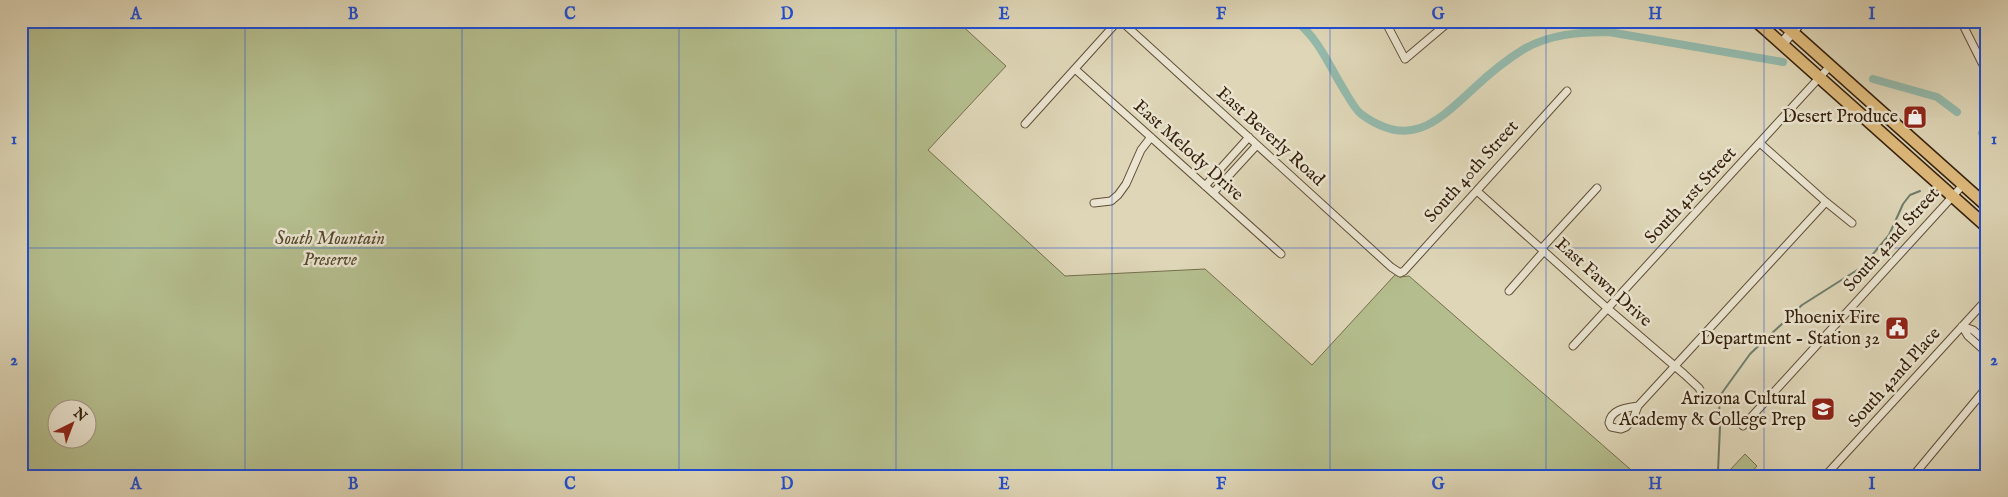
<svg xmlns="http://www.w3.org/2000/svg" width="2008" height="497" viewBox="0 0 2008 497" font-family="'IM FELL English',serif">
<rect width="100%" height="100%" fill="#ded6b7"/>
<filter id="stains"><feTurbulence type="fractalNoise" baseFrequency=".004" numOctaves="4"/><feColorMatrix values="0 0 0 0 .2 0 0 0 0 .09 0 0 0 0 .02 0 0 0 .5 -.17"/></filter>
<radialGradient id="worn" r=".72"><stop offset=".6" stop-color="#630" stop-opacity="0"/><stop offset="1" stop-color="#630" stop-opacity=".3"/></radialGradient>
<!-- green -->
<path fill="#b4bd8d" stroke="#756f4c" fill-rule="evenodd" d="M21 21H957L1006 66 928 150 1065 276 1205 269 1312 365 1393 277 1396 274 1400 277 1409 276 1638 476H21ZM58 410H88V440H58Z
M1745 454 1757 466 1748 476H1734L1729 471Z"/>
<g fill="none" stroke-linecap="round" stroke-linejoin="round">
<!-- stream -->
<path stroke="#6e7c6b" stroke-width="2" d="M1715 476 1718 471 1720 427 1719 397 1750 354 1802 305 1862 267 1889 235 1903 204 1910 195 1920 191"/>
<!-- canal -->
<path stroke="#94b9ab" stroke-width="8" d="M1296 21C1320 40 1330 68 1346 93 1350 100 1355 109 1361 114 1410 150 1437 122 1473 89 1489 74 1506 60 1524 49 1550 34 1580 32 1609 32L1783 62
M1873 79 1937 97 1957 112
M1982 133 1987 137"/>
<!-- street casing -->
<g stroke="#604e37" stroke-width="9">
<path id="street" d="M1121 21 1391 267 1400 273 1404 271 1567 91
M1385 21 1405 59 1450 21
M1961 21 1982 63 1987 69
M1884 24 1885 21
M1075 69 1281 254
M1025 124 1118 21
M1761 144 1826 202 1852 223
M1205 186 1249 137
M1477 191 1607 308 1684 374 1699 388 1705 401
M1213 193 1257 145
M1094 203 1111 201 1118 195 1126 184 1141 150 1151 137
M1542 248 1597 188
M1509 291 1544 251
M1962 326 1968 336 1987 353
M1962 326 1973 330 1987 342
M1573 346 1830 66
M1638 406C1626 408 1611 409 1609 423L1611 427 1621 429 1626 427 1633 419 1638 406 1826 202
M1743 426 1963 185
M1825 476 1987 299
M1913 476 1987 387"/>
</g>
<!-- secondary casing -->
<g stroke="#36210c" stroke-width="12">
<path id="secondary" d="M1782 44 1801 21"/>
</g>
<!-- primary casing -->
<g stroke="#36210c" stroke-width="14">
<path id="primary" d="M1756 21 1987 227
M1780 21 1987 206"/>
</g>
<!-- street -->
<use href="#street" stroke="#eae4d0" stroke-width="7"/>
<!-- secondary -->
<use href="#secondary" stroke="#eae4d0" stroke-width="10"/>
<!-- primary -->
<use href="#primary" stroke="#dfbb7c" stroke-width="11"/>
</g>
<!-- grid -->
<path fill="none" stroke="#1d4ed8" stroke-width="1" stroke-opacity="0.55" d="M245 21V476M462 21V476M679 21V476M896 21V476M1112 21V476M1330 21V476M1546 21V476M1764 21V476M21 248H1987"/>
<!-- icons -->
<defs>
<g id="shop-square" transform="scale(1.25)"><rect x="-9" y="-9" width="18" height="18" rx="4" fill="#8f2418" stroke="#eae4d0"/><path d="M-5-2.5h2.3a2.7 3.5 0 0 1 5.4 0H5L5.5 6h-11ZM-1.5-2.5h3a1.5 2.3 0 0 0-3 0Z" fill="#fff"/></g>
<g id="civic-square" transform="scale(1.25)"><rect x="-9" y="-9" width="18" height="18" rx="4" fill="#8f2418" stroke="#eae4d0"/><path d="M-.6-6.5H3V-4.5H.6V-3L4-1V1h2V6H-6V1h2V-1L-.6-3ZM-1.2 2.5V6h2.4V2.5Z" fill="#fff"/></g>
<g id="school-square" transform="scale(1.25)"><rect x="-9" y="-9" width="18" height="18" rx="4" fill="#8f2418" stroke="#eae4d0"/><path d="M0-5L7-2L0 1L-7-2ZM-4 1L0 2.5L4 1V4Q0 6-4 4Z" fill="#fff"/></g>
</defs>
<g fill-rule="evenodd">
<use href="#shop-square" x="1915" y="117"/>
<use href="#civic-square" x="1897" y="328"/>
<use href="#school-square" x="1823" y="409"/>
</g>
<g text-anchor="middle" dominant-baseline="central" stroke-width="5" stroke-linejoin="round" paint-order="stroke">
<!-- poi labels -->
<g font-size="18" fill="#36210c" stroke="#eae4d0" text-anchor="end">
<text x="1898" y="117">Desert Produce</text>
<text x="1880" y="318">Phoenix Fire<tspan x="1880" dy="21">Department - Station 32</tspan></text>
<text x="1806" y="399">Arizona Cultural<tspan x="1806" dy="21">Academy &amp; College Prep</tspan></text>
</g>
<!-- street labels -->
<g font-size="18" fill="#36210c" stroke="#eae4d0">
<text transform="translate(1270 137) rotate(42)">East Beverly Road</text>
<text transform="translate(1188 151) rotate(42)">East Melody Drive</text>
<text transform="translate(1472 172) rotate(-48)">South 40th Street</text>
<text transform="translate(1691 196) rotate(-47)">South 41st Street</text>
<text transform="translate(1892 240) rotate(-48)">South 42nd Street</text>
<text transform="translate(1603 283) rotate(42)">East Fawn Drive</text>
<text transform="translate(1895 378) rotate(-48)">South 42nd Place</text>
</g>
<!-- park labels -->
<g font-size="18" font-style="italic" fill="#56482c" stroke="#eae4d0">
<text x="330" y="239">South Mountain<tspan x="330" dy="21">Preserve</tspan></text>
</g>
</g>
<!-- margin -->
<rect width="2008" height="497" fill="none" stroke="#ded6b7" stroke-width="55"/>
<!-- north arrow -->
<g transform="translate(72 424) rotate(42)"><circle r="24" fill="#eae4d0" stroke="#a29682"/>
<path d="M0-4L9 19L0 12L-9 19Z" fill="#8f2418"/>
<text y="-8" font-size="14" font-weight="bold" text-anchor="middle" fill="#36210c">N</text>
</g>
<rect x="28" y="28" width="1952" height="442" fill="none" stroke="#1d4ed8" stroke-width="2"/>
<g font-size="16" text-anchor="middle" font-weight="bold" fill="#1d4ed8">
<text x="136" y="19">A</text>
<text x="353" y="19">B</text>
<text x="570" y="19">C</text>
<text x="787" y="19">D</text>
<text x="1004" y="19">E</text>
<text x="1221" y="19">F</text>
<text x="1438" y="19">G</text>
<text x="1655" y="19">H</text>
<text x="1872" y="19">I</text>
<text x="14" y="144">1</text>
<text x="1994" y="144">1</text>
<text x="14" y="365">2</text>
<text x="1994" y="365">2</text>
<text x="136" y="489">A</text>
<text x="353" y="489">B</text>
<text x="570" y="489">C</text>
<text x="787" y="489">D</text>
<text x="1004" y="489">E</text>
<text x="1221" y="489">F</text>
<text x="1438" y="489">G</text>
<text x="1655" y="489">H</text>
<text x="1872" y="489">I</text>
</g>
<rect width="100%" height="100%" filter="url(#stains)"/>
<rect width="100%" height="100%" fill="url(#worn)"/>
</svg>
